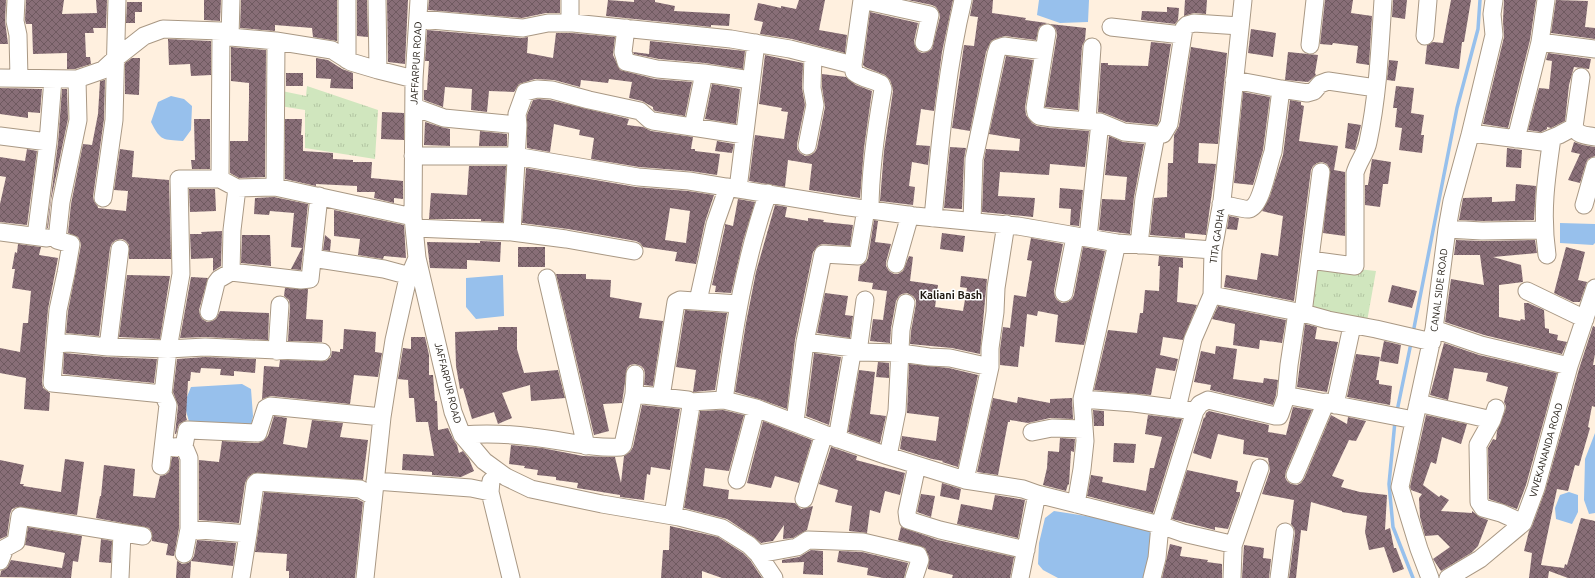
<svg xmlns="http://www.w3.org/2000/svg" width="1595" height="578" viewBox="0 0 1595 578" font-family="Ubuntu,sans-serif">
<defs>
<pattern id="park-tufts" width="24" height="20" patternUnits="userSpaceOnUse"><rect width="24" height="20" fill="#d0e6be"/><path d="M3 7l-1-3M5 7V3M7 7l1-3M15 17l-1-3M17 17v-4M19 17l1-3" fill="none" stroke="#b2c5a2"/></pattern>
<pattern id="building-cross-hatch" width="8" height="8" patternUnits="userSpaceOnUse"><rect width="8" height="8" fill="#886e77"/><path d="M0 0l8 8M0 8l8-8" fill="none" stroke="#6f5a60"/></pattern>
</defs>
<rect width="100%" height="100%" fill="#fff0df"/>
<!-- park -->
<path fill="url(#park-tufts)" d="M307 86 378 110 375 159 305 148V110L280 106 282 91 306 96Z
M1313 264 1376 271 1366 327 1307 314Z"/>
<!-- water -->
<path fill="#97c0ec" d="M1039 0H1089L1088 22 1060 23 1037 15Z
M171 96 184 99 192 106 191 130 183 141C163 139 161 142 151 122L158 102Z
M1560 223 1595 224V243L1593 245 1560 243Z
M503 275 504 316 476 319 466 307V278Z
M242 384 251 389 253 416 251 426 190 425 184 404 191 387Z
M1595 433V513L1589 514 1584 500 1585 459Z
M1569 492 1578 495V512L1572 524 1556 519 1555 508 1560 495Z
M1054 511 1131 523 1148 528 1153 537 1147 578H1058L1043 570 1038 564 1039 543 1045 518Z"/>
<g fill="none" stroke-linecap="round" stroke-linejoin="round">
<!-- stream -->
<path stroke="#97c0ec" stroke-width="3.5" d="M1413 333 1457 108 1478 29 1480 0
M1397 411 1411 343
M1395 421 1389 484 1393 527 1413 578"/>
</g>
<!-- building -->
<path fill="url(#building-cross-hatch)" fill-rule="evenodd" d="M0 0H6L5 21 8 44H0Z
M26 0H64L62 14 97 13 96 0H107L106 28H93L94 33H85L86 57H90L91 64 75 69H67V53L33 54 32 24H26L25 20Z
M204 0H221L220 21 204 20Z
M241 0H337V41L313 37 312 28 275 25V31L240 28Z
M357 0H367L368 37 357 36Z
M387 0H408L405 64 388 62Z
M429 0H560V13H546L522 18 428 10Z
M608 0 634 2V0H655V2L675 6 674 11 730 14 729 26 711 25V27L606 16Z
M799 0H825L819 30 847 35 845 53 792 39 760 34 763 22 754 20 758 3 781 8V6L796 9Z
M908 0H953L942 52 934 111 921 109 916 145 930 146 928 165 912 162 909 186 915 187 913 205 880 201 884 151 893 91 892 86 890 80 885 75 865 67 863 65 870 12 918 23 914 41 915 46 918 51 922 53 927 52 932 49 940 17 939 12 936 7 932 5Z
M973 0H993L992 13 1026 18 1025 20 1047 23 1039 27 1036 40 1005 36 995 39 991 41 986 52 970 131 952 128 964 45 974 46 978 17 970 16Z
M1185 0H1207L1206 14 1194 13 1184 16Z
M1325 0H1353L1351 13 1372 16 1369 65 1356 63 1358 46 1333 43 1332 45 1320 44Z
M1393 0H1407L1405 19 1392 17Z
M1451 0H1471L1464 42H1462L1459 69 1425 64 1427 45 1433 42 1443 43Z
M1504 0H1536L1530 40 1508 128 1483 124 1504 37 1503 21Z
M1556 0 1588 1 1585 27 1595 28V39L1551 33Z
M127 2H142V12H135V23H126Z
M1167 7 1179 8 1178 20 1175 24 1141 20 1142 11 1167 12Z
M1050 24 1086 28 1085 40 1082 46 1078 110 1045 107 1057 35 1056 29Z
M1251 29 1276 33 1273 57 1248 53Z
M427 30 522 38 528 37 527 53 553 58 556 33H572L615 37 613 55 620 70 655 79 692 82 685 116 655 111 653 109V107L642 101 629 98 632 82 609 79 608 83 581 80 580 87 554 80 535 79 519 84 514 92 489 91 487 112 471 110 472 89 445 87 443 107 424 100V90H427L429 61H425Z
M168 39 211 41V75L191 76 190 64 169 65Z
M650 41 745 51 743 69 705 63 659 59 634 54 633 52 649 54Z
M1151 42 1171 44 1159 121 1157 125 1126 122 1104 113 1098 112 1101 63H1108V65L1148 66Z
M231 47 266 50 265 177 239 178 230 173V141H248L249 98V83L231 81Z
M1191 47 1227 53 1218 144 1199 143 1198 163 1216 164 1206 235 1185 233V238L1150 235 1154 198 1167 197 1168 163H1173L1174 135 1179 126Z
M1288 52 1318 55 1315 73 1316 75 1308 82 1285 80Z
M1548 53 1591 59 1589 69 1574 67 1569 85 1565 121 1551 128 1547 127V129L1541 132 1528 130 1539 88 1549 89 1552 61 1546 60Z
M765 55 803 63 802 88 805 105 797 144V149L800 153 805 156 811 155 815 152 817 148 825 107 822 87V74L846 77 856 85 872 91 864 148 860 198 809 190 812 164 788 160 785 187 749 181 755 135 784 139 788 112 781 111 782 108 759 104Z
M1006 56 1033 60 1025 107 1026 115 1032 123 1037 126 1051 128 1089 131 1085 167 1050 164 1049 175 1000 172 998 196 1035 198 1033 217 982 212 984 160 986 149 1019 151 1020 139 989 134Z
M132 58H140L139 95 125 94V63Z
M316 58 328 60 342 69 353 73V89L330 88 331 79 316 78Z
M1389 60 1398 61 1395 81 1387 80Z
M286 73H303V86H286Z
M105 80 104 119 93 197 94 201 98 207V208L126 211 128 191 114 190 120 149 134 151 132 177 169 180 171 259H129V245L126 241 122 239 116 240 112 243 110 248 99 336 66 333 68 311 81 245 80 241 78 237 68 233 71 204 83 144 92 145 98 114 100 81Z
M712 84 740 89 736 124 705 119Z
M1396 86 1414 88 1411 113 1424 115 1421 135H1424L1422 153 1399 150 1402 128 1395 127 1397 108H1393Z
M0 88 42 89 40 113 28 112V118L0 114Z
M62 89H67L68 119 51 200 48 228H47L58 143Z
M1243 92 1270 97 1263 150 1253 185 1234 183Z
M538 99 550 100 629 119 627 125 643 127 651 131 693 137 691 149H695V151L720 154 717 175 690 171 639 167 591 159 594 138 579 135 580 130 554 124 550 152 527 148V115L533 100Z
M1290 100 1301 102V105L1304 106 1299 141 1338 146 1334 170 1345 172V236L1323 233 1330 169 1327 164 1322 162 1317 163 1313 166 1311 170 1294 301 1224 287 1226 275 1257 280 1261 253 1278 256 1283 216 1262 211 1270 196 1283 155Z
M382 112 404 113V140L381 139Z
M194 119H210V169H192L191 160H195Z
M285 119H302L301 135H303V151L333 153V159L353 160V162H372L371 178 403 181V199L394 198V203L374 198 375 192H357V186L316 184V186L285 179Z
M425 122 441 127 450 129V146L424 145Z
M1348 123 1361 125 1355 150 1345 148Z
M480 131 507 134V146H479Z
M1109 136 1123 142 1144 144 1134 197 1130 234 1099 230 1102 199 1125 200 1127 177 1105 175Z
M717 141 734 144 732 153 715 151Z
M1574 142 1583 145 1595 147V156L1588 159 1586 163 1580 183 1568 180 1580 154 1571 152Z
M950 147 966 148 964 159 962 209 944 208Z
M1507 148 1522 150 1521 168 1506 167Z
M27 149 37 151 27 225 0 222V204L6 177 0 176V157L25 161Z
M1372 159 1391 162 1388 184H1383L1380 207 1365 205V185H1368Z
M469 166H506L503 222 481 221V219H429L431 193 467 195Z
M526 168 636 187 688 191 714 195 705 222 696 264 675 261 677 252 643 247 640 243 636 241 568 229 522 223ZM670 208 690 211 686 243 665 240Z
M1516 184 1536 186 1534 220 1482 221 1459 220 1463 198 1492 197V202L1515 201Z
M1060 188 1083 190 1079 226 1070 225 1071 209 1059 208Z
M189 189H215L216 211 190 212Z
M274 197 308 204 301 270 291 269 302 248 291 247 294 213 270 211 269 215 254 214 255 198Z
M738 199 755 202 743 241 731 293 715 292 716 286 712 285 725 227V224L733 226Z
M775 205 787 207 785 217 808 221V218L824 220 823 222 853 225 850 246 823 244 819 245 813 252 795 340 787 409 759 399 735 392 746 323 756 272Z
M334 210 404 225 406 258 384 256 383 259 358 255 360 239 334 236Z
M1229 216 1239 218 1237 230 1227 229Z
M874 220 878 221 875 242 891 244 886 262V266L889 271 894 274H898L903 271 909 256 913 257 910 281 938 285 935 307 963 311 967 288 960 287 961 276 987 279 980 354 952 348 910 344 911 331 916 304V300L913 296 907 293 902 294 899 296 896 301 891 328 890 343 870 341 873 319 883 320 887 291 872 289 873 283 858 281 860 266 866 262 868 258Z
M222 231 221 266 213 271V258L191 259 190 234H202L201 232Z
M942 233 965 236 963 252 940 249Z
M242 235H270L271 266 241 263Z
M325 235 331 240 330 251 323 250Z
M1031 238 1063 244 1054 291 1055 297 1057 300 1062 303 1068 302 1072 299 1074 295 1083 247 1105 251 1084 345 1055 342 1058 315 1038 311 1037 316 1027 314 1024 347 1020 346 1018 367 1000 365V349L1003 327 1010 328 1014 295 1026 297 1032 261 1027 260Z
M1456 240 1482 241 1535 240 1537 253 1493 257 1521 265 1523 282 1499 285V317L1520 321 1521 319 1525 320 1524 303H1528L1544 310 1545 328 1549 329V333L1558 335 1557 340 1567 342 1562 354 1484 335 1445 322 1451 279 1484 285 1480 255H1454Z
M480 241 501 242 500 262 467 260V269L430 268 427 242 480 243Z
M18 244 41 247 39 255 58 258 48 309 42 382 43 388 50 393 49 411 24 409 26 378 0 373V348L20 352 23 323H28L31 291 12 288 15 269H12L15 252 17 253Z
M518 247H545V267H518Z
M1566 247 1585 252 1578 280 1587 282 1580 302H1573L1554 293Z
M1159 256 1183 258V268L1179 267 1177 302 1197 305 1183 340 1163 337 1160 355 1178 359 1175 371 1156 368 1151 395 1094 390 1108 330 1137 333 1140 313H1143L1145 290 1159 291 1160 266H1158Z
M556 274H586V279L611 280 610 297 642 303 639 318 663 321 653 386 644 385 645 374 644 369 641 366 635 364 630 365 627 368 622 403 603 404 609 431 594 435Z
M127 275 170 276 160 339 119 337Z
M191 277 208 278 199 310 200 315 202 319 207 322 212 321 216 319 220 311 269 313 268 340 205 337 180 338Z
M1392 285 1417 291 1412 308 1388 302Z
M285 288 308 289 306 319 323 320 322 342 288 341 290 306 289 300 284 296Z
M825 293 848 296 845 315 853 316 850 338 817 333Z
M1218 306 1286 320 1282 343 1260 340 1259 349 1233 345 1235 324 1212 319Z
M685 310 727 313 715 390 693 392 696 370 676 367Z
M1305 324 1317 327 1315 339 1338 342 1327 392 1297 387Z
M1593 326 1595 327V354L1593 365H1595V407L1592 406 1588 427 1590 428 1579 466 1575 465 1568 491 1557 489 1541 565 1564 568 1565 564 1567 565 1581 518 1595 521V578H1568L1549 571 1548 578H1529L1532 553 1524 551 1529 531 1532 526 1545 491 1579 369Z
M498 327H517V349L524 373 558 370 565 398 531 401 530 385 502 393 512 418 498 424 494 412 472 419 463 388 460 389 456 366 455 332 498 330Z
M344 329 376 332 375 352 382 353 378 377 354 375 350 404 271 396 262 399 264 366 279 367 280 360 326 361 331 357 332 351 340 352V349H343Z
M411 337H425L429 355V375H433L435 401H437L438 430 448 428 453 439 457 445 459 453 463 451 469 459 474 471 461 477 432 475V472L402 470 403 454 434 456 428 422H416L414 398H409L408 380 398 379 403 348 411 349Z
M1384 341 1401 345 1398 364 1380 361Z
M1444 343 1479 355 1557 373 1526 485 1517 509 1489 499 1488 448 1493 439 1496 440 1497 431 1505 411 1506 406 1504 402 1508 387 1486 381 1488 373 1454 368 1448 400 1430 395Z
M1216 346 1237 349 1233 379 1263 383 1264 378 1278 380 1276 395 1273 405 1210 390 1211 385 1194 382 1201 351 1215 354Z
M64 353 108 357 157 359 154 383 63 374Z
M814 353 841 357 829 425 806 416Z
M1356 354 1380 357 1376 380H1379V384L1392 386 1390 405 1347 397Z
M205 357 256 359 255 373 234 371V376L220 375 221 369 201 368 200 373 191 372 190 381H188L186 417 187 420 179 424 176 434H175L178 406 173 392 177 359Z
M878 362 889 363V378L876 377Z
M909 364 949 368 978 375 958 467 942 462 943 461 932 459 900 449 902 436 936 441 939 417 907 413Z
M859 370 875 372 870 414 886 416 880 443 848 432Z
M1018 397 1050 403V399L1072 398 1073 419 1050 418 1028 423 1010 420V422H1008L998 475 977 472 993 398 1017 403Z
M642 405 680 409 670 470 651 467 650 475 647 474 644 500 620 497V495L577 488 578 483 556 480V477L537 475 538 470 524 468 525 466 509 464 511 445 542 448 583 456 615 457 621 483 624 456 630 452 633 447Z
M1293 407 1312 410 1286 471 1285 477 1287 481 1291 484 1297 485 1301 483 1304 479 1331 415 1347 424 1348 417 1366 421 1356 441 1349 440 1332 476 1344 480 1341 487 1360 492 1387 495 1385 530 1390 528 1394 548H1396L1404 569 1393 573 1384 547 1369 550 1365 532 1367 516 1342 512V511L1311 502 1307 531 1301 530 1296 578H1289L1295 533 1294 528 1291 524 1294 500 1262 494 1270 471 1268 458 1243 454 1244 440 1218 434 1211 459 1193 453 1204 417 1205 418 1206 413 1209 411 1269 425 1268 432 1286 435Z
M723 410 744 415 729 471 705 468 703 486 729 490 728 499 795 503 801 509 813 506 807 530 793 538 783 539 784 525 773 541 761 543 754 537 727 519 684 508 700 411Z
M1093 410 1104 411V426H1094Z
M1148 415 1182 419 1153 513 1087 496 1091 475 1103 477 1102 482 1146 491 1150 468H1154L1162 437 1145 434Z
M1426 415 1467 424 1461 444 1442 437 1436 464 1431 462 1423 485 1439 497 1441 495 1449 500 1441 511 1472 513V511L1480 517 1488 520 1478 546 1471 553 1441 571 1433 559 1450 547 1438 535 1425 536 1420 517 1419 498 1422 494 1411 490 1410 487Z
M274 416 287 418 283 444 307 448 312 420 343 423 340 437 368 440 363 480 254 473 248 477 245 483 239 523 199 520V460L219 462 222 441 258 443 263 441 268 436Z
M763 421 812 440 799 483 775 476 771 488 747 483Z
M1060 438 1075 439 1074 452 1071 451 1069 485 1068 484 1066 491 1043 485 1047 468 1048 451 1059 452Z
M1114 443 1136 444 1134 463 1113 462Z
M831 447 857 456 856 460 905 473 900 495 885 491 880 513 870 510 867 533 849 531 852 506 835 502 838 490 819 484Z
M172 457H178L179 460V528L174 556 166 555 168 544 152 541V533L149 528 96 518 100 496H101L104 465 135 469 133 496 155 498 160 476 165 475 169 472Z
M65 459 84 462 77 515 17 507 12 509 10 514 7 536 0 539V460L24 465 20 484H24L23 486 61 492Z
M1187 470 1238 481 1236 492H1240V495L1228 529 1215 527V530L1172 519Z
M942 483 961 489 959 500 940 496Z
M264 492 357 499 363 502 355 578H289V571H286L287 554 255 552Z
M921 494 935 496 931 517 917 512Z
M995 495 1025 500 1018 538 957 524 961 504 992 510Z
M670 526 718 537 743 553 750 560 762 578H722L702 571V578H661L663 550H669Z
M28 527 82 536 78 562 73 561 71 578 0 577 1 571 7 568 11 560 62 568 65 553 25 545Z
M901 527 938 540 1014 557 1010 578H952L953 575 928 569 929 557 925 548 898 540Z
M101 539 112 541 111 563 99 562Z
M197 540 236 543 233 566 191 561 190 578H176L177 561 182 564 188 563 191 561 194 556Z
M1170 544 1182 547 1180 556 1208 560 1207 562 1222 564V578H1162Z
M1244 545 1264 548 1263 558 1271 559 1269 578H1242Z
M811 550 823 551V575L803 574 804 562 782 563V560L799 557Z
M839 551 862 552 908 563 904 578H883L867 575 868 568 837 562Z"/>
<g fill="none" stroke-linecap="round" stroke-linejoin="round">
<!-- minor casing -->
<g stroke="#a99884" stroke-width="19">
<path id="minor" d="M16 0 15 21 18 35 19 78
M377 0 378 70
M419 0 414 79 413 217 417 258 453 412 462 435 484 461 506 477 531 489 602 504 679 517 722 528 749 545 758 554 774 578
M862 0 853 65 854 72C862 79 872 79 881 84L883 89C876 129 870 170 870 210
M862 0 930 15 924 43
M1243 0 1222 201 1213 250 1212 295 1303 313 1328 320 1376 329 1432 342
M419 19 523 28 548 23H573L731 39 790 49 853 65
M570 23V0
M1111 27 1182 35
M626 28 623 52 626 62 657 69 704 73
M1047 33 1035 108 1036 113 1039 116 1052 118 1100 122 1124 132 1156 135 1163 134 1169 124 1184 28 1187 25 1194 23 1240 26
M1425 36 1428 0
M230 37 231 0
M1540 42 1595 49
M1310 45 1315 0
M347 60V0
M1581 77 1574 127C1578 136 1586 135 1595 137
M0 78 77 79 103 70 116 58 144 36 163 29 221 31 230 37 276 41 332 50 351 62 378 70 414 79
M77 79 78 120 61 202 57 240 71 244 66 273 58 310 52 383 163 394
M1281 89 1307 93 1314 91 1320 84 1328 81 1376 88
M414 107 444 118 518 125
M1087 121 1092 47
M693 127 704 73 751 80
M1471 133 1542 142 1559 135 1574 127
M0 136 48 142
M1516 139 1540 42 1546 0
M807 146 815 105 812 88 813 55
M413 156H515L638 177 689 181 842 206 915 216 1018 226 1117 243 1213 250
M220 179 221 31
M275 187 276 41
M738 189 756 43
M768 193C744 260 734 330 724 400L756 408 824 434 888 456 965 480 1023 489 1037 494 1160 525 1157 558 1152 578
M103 198 114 120 117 0
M1221 204C1228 205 1244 210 1249 209 1262 206 1268 164 1273 152L1281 89 1234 80
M1584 205 1595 166
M933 218C940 145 946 71 963 0
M972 221 974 159 996 54 998 48 1004 46 1044 51
M415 228 512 232 566 239 634 251
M1447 229 1482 231 1544 230
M0 232 47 238
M512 232 518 125 517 114 525 92 537 89 552 90 589 100 640 111 650 120 653 121 744 135
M36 236 48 142 53 79
M1088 238 1100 122
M1139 245 1144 198 1156 135
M1547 255C1541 213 1546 179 1552 138
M312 258 384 269 410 276
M1310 260 1355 266V173C1358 162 1366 153 1368 142 1378 95 1380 47 1383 0
M896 264 910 215
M231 272 232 230 237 188
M547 278 586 446
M1527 291 1585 319
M1064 293 1075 237
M698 301 715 224 728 187
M209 312 216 283 219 279 231 272 301 280 310 279 319 196
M1303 313 1321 172
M1434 329 1481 345 1569 366
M805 342 853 348 858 352 901 353 929 357 950 358 990 367
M56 344 69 343 108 347 168 349 205 347 322 352
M108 347 120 249
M277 351 280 305
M858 352 865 300
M634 394 635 374
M661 397 676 302 680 300 738 304
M1286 397 1289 365 1297 312
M1082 399 1134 403 1195 411 1200 404 1208 400 1275 416H1279L1280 414 1286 397 1290 396 1414 420
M690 402 724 400
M1418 403 1492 420
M1335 405 1352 326
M1496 408 1492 420 1478 445 1479 502 1483 508 1501 513 1523 523
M1177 409 1193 339 1212 295
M1195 411 1160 525 1183 533 1231 544 1233 546V550L1232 578
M795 422 805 342 823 254 858 256 866 209
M1032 432 1052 428 1083 429
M462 435C485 433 509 434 532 437 562 440 591 449 621 447L623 445 634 394 688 400 690 402 691 406 673 515
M837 439 853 348
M184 446 189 458V529L184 554
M164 448 184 446 187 430H189L258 433 266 408 270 406 382 417
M888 456 897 411 901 330 906 303
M917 465 907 512 908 520 940 530 1026 550
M161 466 168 405 163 394 168 349 181 274 179 179H220L237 188 275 187 413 217
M1295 475 1326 402
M737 480 756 408
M965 480 990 367V348L995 312 996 288 1006 224
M375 481 471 488 490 492
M491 481 490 492 511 578
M804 499 824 434
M1076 504 1082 469 1085 441 1082 399 1117 243
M189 529 248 534 241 578
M248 534 255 484 257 482 360 489 373 496
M1233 546 1260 468
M758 554 797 547 808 540 863 542 918 555 920 560 914 578
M0 561 5 548 16 542 20 516 143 536
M120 578 122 533
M365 578 382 417 394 340 407 282 417 258
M1020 578 1037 494
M1279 578 1285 532
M1430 578 1419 549 1400 487 1434 329 1447 229 1452 201 1470 135 1494 35 1492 14 1494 0
M1448 578 1480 559 1523 523 1536 488 1569 366 1595 288"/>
</g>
<!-- minor -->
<use href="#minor" stroke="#fff" stroke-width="17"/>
</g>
<g text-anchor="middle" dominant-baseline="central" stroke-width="3" stroke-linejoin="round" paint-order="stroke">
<!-- street labels -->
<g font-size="10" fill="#1f1911" stroke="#fff">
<text transform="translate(416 63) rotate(-87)">JAFFARPUR ROAD</text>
<text transform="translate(1217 236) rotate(-82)">TITA GADHA</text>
<text transform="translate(1439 290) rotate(-83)">CANAL SIDE ROAD</text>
<text transform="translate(448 383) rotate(76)">JAFFARPUR ROAD</text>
<text transform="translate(1546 450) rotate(-74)">VIVEKANANDA ROAD</text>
</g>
<!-- neighbourhood labels -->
<g font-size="11" font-weight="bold" fill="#1f1911" stroke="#fff">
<text x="951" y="295">Kaliani Bash</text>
</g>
</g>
</svg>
